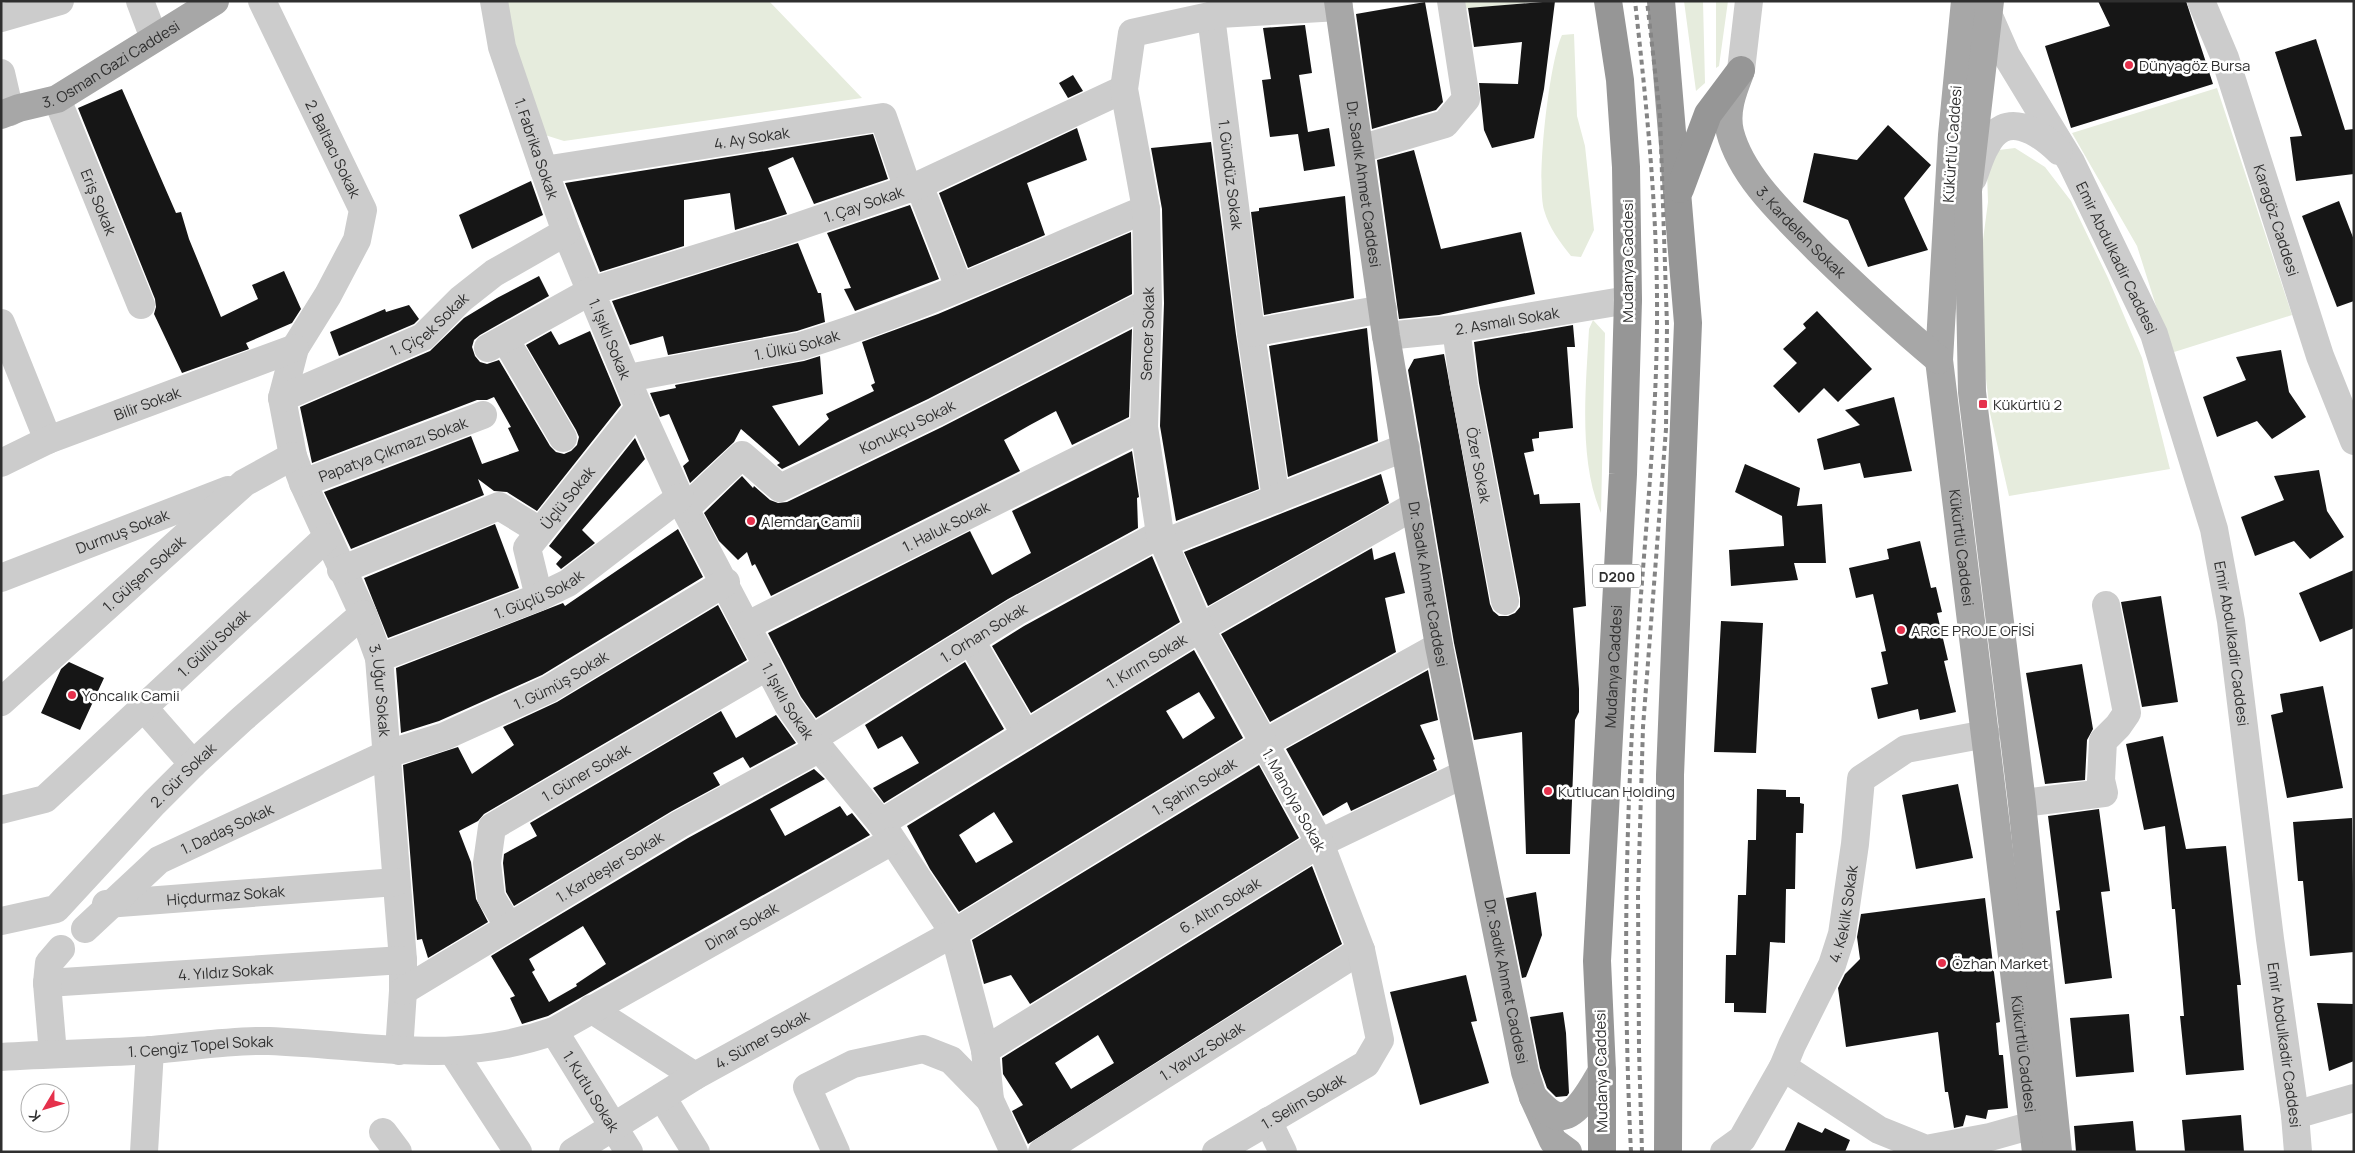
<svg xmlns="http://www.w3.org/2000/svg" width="2355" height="1153" viewBox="0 0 2355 1153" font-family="Manrope,sans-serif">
<rect width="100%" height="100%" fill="#fff"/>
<!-- green -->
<path fill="#e6ecdd" d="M500 1H769L862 98 564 141 545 135Z
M1461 1H1546L1463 9Z
M1684 1H1703L1705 83 1696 91Z
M1716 1H1728L1719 66 1716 68Z
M1574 34 1577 116 1585 146 1594 230 1581 257 1571 256C1560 242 1549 228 1544 210 1536 180 1549 63 1562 35Z
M2217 88 2292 315 2171 353 2137 246 2072 133Z
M2015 148 2045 167 2071 201 2108 278 2142 358 2170 469 2009 496 1990 413 1976 293 1988 202 1987 171 1999 150Z
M1593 320 1605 333 1601 513C1578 460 1586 386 1589 329Z"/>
<!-- building -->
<path fill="#161616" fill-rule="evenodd" d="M1555 1 1544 89 1534 138 1492 148 1484 130 1479 83 1518 84 1522 42 1474 47 1468 8Z
M2098 1H2186L2213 84 2071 128 2045 46 2110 26Z
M1425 2 1443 102 1436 110 1372 129 1356 14Z
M1305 25 1312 73 1299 75 1308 132 1329 128 1335 166 1304 171 1298 134 1270 137 1262 80 1271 79 1263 28Z
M2316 39 2345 130 2354 129V174L2296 181 2290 137 2302 136 2275 52Z
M1073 75 1083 91 1068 98 1059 83Z
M122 89 176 213 181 212 189 239 221 317 258 299 252 285 284 271 301 309 292 323 246 343 249 349 182 373 154 314 156 307 155 299 78 108Z
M1888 125 1931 165 1904 198 1928 250 1868 267 1848 220 1803 202 1814 153 1857 160Z
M1077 128 1087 160 1027 183 1045 235 968 268 939 193Z
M873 134 888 179 814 204 793 157 768 168 787 214 735 230 730 193 684 200V246L600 272 565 183Z
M1211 142 1236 335 1259 489 1176 521 1160 426 1164 303 1162 209 1151 148Z
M1414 150 1441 249 1521 232 1535 294 1439 315 1399 319 1377 160Z
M531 181 543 215 472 249 459 215Z
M1345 196 1354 298 1264 315 1251 212 1259 211V208Z
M2339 201 2354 240V301L2337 307 2302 216Z
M910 205 939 279 855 311 844 289 851 288 827 233Z
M1131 232 1132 294 928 399 782 469 777 465 780 463 741 429 734 442 690 483 683 466 689 461 669 414 660 417 650 393 676 388 675 385 804 361 820 356 823 394 772 406 799 446 829 419 826 414 874 391 871 385 875 383 862 342 938 314Z
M798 243 818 293H821L825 322 797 331 668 355 663 336 630 345 612 301Z
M539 276 549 296 480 335 474 340 472 347 475 356 480 362 487 364 499 360 550 446 556 452 564 454 571 451 577 445 579 437 576 430 526 345 551 331 559 345 590 331 621 405 537 511 507 492 494 491 478 479 484 495 351 549 324 492 471 436 482 464 519 451 508 428 511 427 494 397 487 400H477L312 463 300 407 430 351 464 318 497 298Z
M409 305 419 319 414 324 339 356 330 332 385 309 386 312Z
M1817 311 1872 369 1838 402 1824 388 1799 413 1773 386 1797 363 1783 349 1806 328 1803 324Z
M1573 325 1575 347H1567L1573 428 1539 432V438L1532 439 1534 451 1524 453 1534 495 1539 494 1540 504 1580 503 1586 606 1573 608 1579 689V712L1575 720 1570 854H1526L1522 732 1474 740 1454 643 1408 370 1414 359 1444 354 1490 604 1493 611 1499 616H1508L1515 613 1520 607V598L1479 383 1474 342Z
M1367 328 1378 441 1288 477 1269 346Z
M1132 329 1129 417 1072 445 1056 411 1030 425 1004 440 1020 471 771 596 755 564 752 566 747 552 738 560 719 541 704 513 742 476 753 488 754 486 770 500 778 503 787 502 942 427Z
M2281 350 2289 392 2306 417 2272 439 2257 421 2217 437 2203 397 2246 380 2236 357Z
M1894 397 1912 471 1864 478 1860 463 1824 470 1817 439 1860 425 1845 410Z
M635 438 645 459 582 530 595 543 561 569 556 564 562 557 549 546Z
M1132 451 1139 497 1137 498 1138 528 1008 599 816 718 801 697 768 633 970 531 992 575 1031 553 1012 511Z
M1745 464 1800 488 1797 506 1822 504 1826 563H1794L1798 580 1731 586 1729 550 1784 546 1782 516 1735 492Z
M2319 470 2327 511 2344 537 2310 559 2294 541 2255 556 2241 517 2284 500 2274 476Z
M1381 474 1389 503 1208 606 1184 552Z
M495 524 519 588 388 638 364 578Z
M678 529 703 577 542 675 439 721 401 733 396 668 563 603 565 606Z
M1920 541 1931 588 1936 587 1942 612 1937 613 1948 660 1944 661 1956 712 1920 720 1918 709 1878 719 1871 688 1888 684 1881 652 1886 651 1873 594 1856 598 1849 568 1889 559 1887 549Z
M1372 548 1374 560 1395 552 1405 593 1385 598 1396 652 1270 722 1221 634Z
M1152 556 1180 622 1031 713 992 646 1024 626Z
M2354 570V628L2320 642 2299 593Z
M2161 596 2178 702 2142 707 2121 602Z
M718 605 747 660 484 814 478 821 459 831 471 862 476 899 488 922 428 958 422 939 417 940 403 765 458 747 472 774 514 745 503 727 557 702Z
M1721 621 1763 623 1756 753 1714 752Z
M1194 650 1243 738 959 912 930 869 907 826ZM1199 692 1215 718 1183 739 1166 711ZM994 812 1013 842 976 863 959 835Z
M69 662 104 678 80 730 41 713 61 669Z
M965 662 1004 729 884 803 873 788 919 763 902 736 878 749 865 725Z
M2082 664 2093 729 2087 740 2085 780 2045 784 2026 673Z
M1428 670 1438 720 1420 725 1435 759 1433 760 1437 770 1351 811 1347 802 1323 816 1286 749Z
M2323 686 2343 788 2287 798 2271 715 2283 712 2280 694Z
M721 711 736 738 776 715 796 743 750 768 743 757 713 773 720 785 672 811 514 906 506 892 503 863 504 854 537 836 530 823Z
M2163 736 2186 849 2226 846 2241 985H2237L2244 1070 2186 1075 2180 1016H2184L2175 909H2172L2165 826 2144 830 2126 744Z
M1259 765 1299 838 1030 1004 1011 975 984 984 972 940Z
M814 769 825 779 770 809 785 836 840 806 847 816 852 813 870 835 548 1016 522 1024 510 998 515 996 491 956 688 838ZM583 926 606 964 576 984 577 986 549 1002 532 972 535 970 529 959Z
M1958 784 1973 858 1916 869 1902 795Z
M1757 789 1786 790V797H1800V803L1804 804 1803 833H1796L1795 889H1786L1785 943 1770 942 1766 1013 1734 1012V1003H1725L1726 955H1736L1738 895H1746L1748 840H1756Z
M2099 809 2110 891 2101 892 2112 978 2065 984 2056 911 2060 910 2048 816Z
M2352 818 2354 952 2310 956 2303 881H2298L2293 822Z
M1312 866 1342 944 1028 1144 1012 1111 1023 1105 1003 1074 1002 1058ZM1098 1035 1114 1063 1071 1089 1055 1063Z
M1536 892 1542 935 1526 977 1522 978 1506 898Z
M1985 898 2000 1022 1996 1023 1999 1055H2003L2008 1108 1988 1110 1986 1119 1966 1115 1963 1126 1954 1128 1948 1092H1945L1938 1032 1846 1047 1838 988 1845 974 1860 959 1857 937 1861 914Z
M1466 975 1477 1021 1471 1022 1489 1083 1420 1105 1390 992Z
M2317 1003 2354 1004V1061L2329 1071Z
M1563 1012 1566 1033 1569 1093 1567 1096 1556 1097 1547 1088 1540 1068 1530 1017Z
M2129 1014 2134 1072 2076 1077 2070 1018Z
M2241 1115 2244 1152H2185L2182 1120Z
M2133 1121 2136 1152H2076L2074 1126Z
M1798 1122 1822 1133 1825 1128 1850 1140 1845 1152H1784Z"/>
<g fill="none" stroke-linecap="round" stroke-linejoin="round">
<!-- minor -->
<g stroke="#ccc" stroke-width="28">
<path d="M140 1 154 38"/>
<path id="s1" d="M262 1 363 210 357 240 328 295 295 348 282 398 293 456 303 483 363 614 379 658 403 960V991L399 1051"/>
<path id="s2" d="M494 1 502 47 544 170 566 232 639 408 685 509 788 705 812 739 881 823 954 933 985 1050 990 1100 1014 1152"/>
<path id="s3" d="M2201 1 2225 58 2320 356 2354 441"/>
<path id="s4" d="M1988 14 2006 55 2071 162 2154 334 2214 529 2231 621 2270 939 2295 1115 2298 1152"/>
<path id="s5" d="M1211 16 1251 333 1276 499"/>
<path d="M1 18 60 1"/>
<path d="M1741 70 1749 1"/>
<path d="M1 73 10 112"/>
<path id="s6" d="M57 99 141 305"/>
<path d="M1360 149 1445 124 1466 99 1451 1"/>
<path id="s7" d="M544 170 883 117 908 189"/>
<path d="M1973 178C1977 168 1980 156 1986 146 2005 109 2038 131 2059 151"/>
<path d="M919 185 959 287"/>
<path d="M1 323 48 440"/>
<path id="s8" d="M1456 329 1464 386 1505 601"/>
<path d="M1251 333 1383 309"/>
<path id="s9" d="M1386 336 1456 329 1628 300"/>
<path d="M505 339 563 438"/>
<path id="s10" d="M488 348 591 291 773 235 919 185 1124 89"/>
<path id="s11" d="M628 378 801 346C919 310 1032 256 1146 209"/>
<path id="s12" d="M282 398 423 337 461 299 494 273 566 232"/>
<path id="s13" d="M1 463 48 440 295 348"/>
<path id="s14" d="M303 483 483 415"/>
<path id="s15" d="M685 509 742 455 780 488 935 413 1148 303"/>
<path d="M1164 543 1406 447"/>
<path d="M341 570 499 506 540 531"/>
<path id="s16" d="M1 578 228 490"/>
<path id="s17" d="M539 597 527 548 639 408"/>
<path id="s18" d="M748 625 1144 427"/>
<path d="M971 641 1026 735"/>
<path id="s19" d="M379 658 539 597 568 583 680 497"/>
<path id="s20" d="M1 702 244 483 293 456"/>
<path d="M143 707 193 764"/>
<path id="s21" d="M812 739 1016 612 1160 534"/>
<path d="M2022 803 2104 793 2101 780 2103 741 2118 726 2127 713 2106 605"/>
<path id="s22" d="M1 810 45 799 327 537"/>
<path id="s23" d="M881 823 1200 628 1416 505"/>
<path id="s24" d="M106 904 396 882"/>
<path id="s25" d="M1 921 56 909 154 803 193 764 242 719 363 614"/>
<path id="s26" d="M509 927 491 897 487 863 492 827 768 666"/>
<path id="s27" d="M85 929 159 860 387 754 445 736 549 689 726 582"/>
<path id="s28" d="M47 983 403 960"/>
<path id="s29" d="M403 991 680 824 820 748"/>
<path d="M591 1009 695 1076"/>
<path id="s30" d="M554 1031 629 1152"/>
<path id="s31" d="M985 1050 1320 843 1464 774"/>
<path d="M453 1052 518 1152"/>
<path d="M53 1054 47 983 49 963 61 949"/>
<path id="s32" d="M1 1057C52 1054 102 1053 152 1050 190 1047 232 1040 269 1041 370 1045 455 1066 554 1031L892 841"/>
<path d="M1783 1067 1879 1130 1926 1149 1990 1137 2033 1125"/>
<path d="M662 1097 696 1152"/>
<path d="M2295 1115 2354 1098"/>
<path d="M1268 1121 1283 1152"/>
<path d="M383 1132 398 1152"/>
<path d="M144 1152 150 1050"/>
<path id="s33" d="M573 1152 695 1076 954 933 1263 744 1439 646"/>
<path d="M836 1152 807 1087 853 1064 923 1049 951 1060 990 1100"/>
<path id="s34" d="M1042 1152 1361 950"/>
<path id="s35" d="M1216 1152 1366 1064 1380 1040 1361 950 1320 843 1200 628 1160 534 1144 427 1148 303 1146 209 1124 89 1132 33 1219 14 1339 7"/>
<path id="s36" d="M1724 1152 1742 1139 1783 1067 1792 1045 1832 965 1842 934 1855 844 1861 779 1906 749 1986 734"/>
</g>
<!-- major -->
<g stroke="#a7a7a7" stroke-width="28">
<path id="s37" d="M1338 1 1386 336 1439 646 1525 1072 1533 1097 1553 1141 1568 1152"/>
<path id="s38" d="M1965 1 1952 135 1939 360 2036 1152"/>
<path d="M1990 1 1968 191 1972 392 2022 803 2058 1152"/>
<path id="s39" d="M1740 73C1733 91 1725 111 1730 132 1742 178 1786 217 1818 250 1857 288 1897 325 1939 360"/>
<path id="s40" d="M1 115 19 108 57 99 215 1"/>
<path d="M1533 1097C1540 1103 1548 1114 1558 1116 1577 1119 1594 1084 1602 1071"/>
</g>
<!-- highway -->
<g stroke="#969696" stroke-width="28">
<path d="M1661 1 1688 323 1670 775 1668 1152"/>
<path d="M1680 189 1708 114 1741 70"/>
<path id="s41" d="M1602 1152V1071L1597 961 1623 474 1628 300 1626 167 1620 80 1608 1"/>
</g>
<!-- rail -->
<path stroke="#848484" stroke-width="4" stroke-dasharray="5 4" stroke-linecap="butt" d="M1631 1152C1623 990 1625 827 1636 666 1643 552 1656 439 1657 325 1658 216 1647 109 1635 1
M1642 1152 1639 1050 1638 895 1643 727 1666 429 1667 325 1660 115 1647 1"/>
</g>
<!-- markers -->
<g fill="#e5314c" stroke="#fff" stroke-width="2">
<circle cx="2129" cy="65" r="5"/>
<rect x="1978" y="399" width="10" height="10" rx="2.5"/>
<circle cx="751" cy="521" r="5"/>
<circle cx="1901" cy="630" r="5"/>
<circle cx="72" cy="695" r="5"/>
<circle cx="1548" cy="791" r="5"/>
<circle cx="1942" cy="963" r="5"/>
</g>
<g text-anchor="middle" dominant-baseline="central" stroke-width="5" stroke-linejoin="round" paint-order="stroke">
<!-- shield labels -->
<rect fill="#fff" stroke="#6d6d6d" stroke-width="1" x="1593" y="564.5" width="48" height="23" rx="4"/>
<g font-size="14" font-weight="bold" fill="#2f2f2f">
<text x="1617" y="576">D200</text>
</g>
<!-- street labels -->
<g font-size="15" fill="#2f2f2f" stroke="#fff">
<text stroke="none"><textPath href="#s40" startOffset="122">3. Osman Gazi Caddesi</textPath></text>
<text stroke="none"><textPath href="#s7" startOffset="210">4. Ay Sokak</textPath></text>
<text transform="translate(1952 144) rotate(-86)">Kükürtlü Caddesi</text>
<text stroke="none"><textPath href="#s2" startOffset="154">1. Fabrika Sokak</textPath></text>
<text stroke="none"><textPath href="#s1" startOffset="164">2. Baltacı Sokak</textPath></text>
<text stroke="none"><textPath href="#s5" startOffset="160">1. Gündüz Sokak</textPath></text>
<text stroke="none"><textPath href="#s37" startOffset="185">Dr. Sadık Ahmet Caddesi</textPath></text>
<text stroke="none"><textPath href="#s6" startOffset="111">Eriş Sokak</textPath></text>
<text stroke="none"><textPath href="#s10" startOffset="404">1. Çay Sokak</textPath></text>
<text stroke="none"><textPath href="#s3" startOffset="232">Karagöz Caddesi</textPath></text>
<text stroke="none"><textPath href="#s39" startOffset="185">3. Kardelen Sokak</textPath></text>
<text stroke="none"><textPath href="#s4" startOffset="276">Emir Abdulkadir Caddesi</textPath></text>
<text transform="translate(1627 261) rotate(-90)">Mudanya Caddesi</text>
<text stroke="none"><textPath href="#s9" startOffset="122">2. Asmalı Sokak</textPath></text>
<text stroke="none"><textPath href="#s12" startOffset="166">1. Çiçek Sokak</textPath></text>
<text stroke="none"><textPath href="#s35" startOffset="958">Sencer Sokak</textPath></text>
<text stroke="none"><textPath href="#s2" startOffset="358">1. Işıklı Sokak</textPath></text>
<text stroke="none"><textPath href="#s11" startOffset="172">1. Ülkü Sokak</textPath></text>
<text stroke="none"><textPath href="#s13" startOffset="158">Bilir Sokak</textPath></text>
<text stroke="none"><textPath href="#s15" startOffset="270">Konukçu Sokak</textPath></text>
<text stroke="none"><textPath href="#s14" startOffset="96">Papatya Çıkmazı Sokak</textPath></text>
<text stroke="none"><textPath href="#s8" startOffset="138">Özer Sokak</textPath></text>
<text stroke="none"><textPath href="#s17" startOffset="115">Üçlü Sokak</textPath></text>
<text stroke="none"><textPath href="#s18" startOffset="221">1. Haluk Sokak</textPath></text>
<text stroke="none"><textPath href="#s16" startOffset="130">Durmuş Sokak</textPath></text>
<text stroke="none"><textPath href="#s38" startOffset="549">Kükürtlü Caddesi</textPath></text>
<text stroke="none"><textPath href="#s20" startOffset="192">1. Gülşen Sokak</textPath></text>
<text stroke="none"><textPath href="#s37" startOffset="590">Dr. Sadık Ahmet Caddesi</textPath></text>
<text stroke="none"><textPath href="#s19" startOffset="172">1. Güçlü Sokak</textPath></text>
<text stroke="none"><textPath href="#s21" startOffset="202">1. Orhan Sokak</textPath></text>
<text stroke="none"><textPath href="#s22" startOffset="275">1. Güllü Sokak</textPath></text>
<text stroke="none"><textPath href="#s4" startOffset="681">Emir Abdulkadir Caddesi</textPath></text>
<text stroke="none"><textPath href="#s23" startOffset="311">1. Kırım Sokak</textPath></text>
<text stroke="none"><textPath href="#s41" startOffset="486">Mudanya Caddesi</textPath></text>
<text stroke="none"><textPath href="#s27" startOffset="542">1. Gümüş Sokak</textPath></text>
<text stroke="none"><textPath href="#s1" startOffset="750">3. Uğur Sokak</textPath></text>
<text stroke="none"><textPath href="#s2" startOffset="762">1. Işıklı Sokak</textPath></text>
<text stroke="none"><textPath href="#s26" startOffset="214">1. Güner Sokak</textPath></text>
<text stroke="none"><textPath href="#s25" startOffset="241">2. Gür Sokak</textPath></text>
<text stroke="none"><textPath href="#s33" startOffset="721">1. Şahin Sokak</textPath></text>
<text transform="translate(1294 800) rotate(61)">1. Manolya Sokak</text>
<text stroke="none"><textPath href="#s27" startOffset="176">1. Dadaş Sokak</textPath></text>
<text stroke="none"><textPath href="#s29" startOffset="241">1. Kardeşler Sokak</textPath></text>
<text stroke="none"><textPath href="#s24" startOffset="120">Hiçdurmaz Sokak</textPath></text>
<text stroke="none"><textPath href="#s31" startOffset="276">6. Altın Sokak</textPath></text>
<text stroke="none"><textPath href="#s36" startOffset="271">4. Keklik Sokak</textPath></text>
<text stroke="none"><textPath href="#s32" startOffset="771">Dinar Sokak</textPath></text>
<text stroke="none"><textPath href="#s28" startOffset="179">4. Yıldız Sokak</textPath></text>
<text stroke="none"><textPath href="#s37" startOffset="995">Dr. Sadık Ahmet Caddesi</textPath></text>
<text stroke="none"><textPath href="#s33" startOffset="220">4. Sümer Sokak</textPath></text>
<text stroke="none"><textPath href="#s4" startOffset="1086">Emir Abdulkadir Caddesi</textPath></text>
<text stroke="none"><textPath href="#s32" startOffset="200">1. Cengiz Topel Sokak</textPath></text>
<text stroke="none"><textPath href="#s34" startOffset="189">1. Yavuz Sokak</textPath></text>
<text stroke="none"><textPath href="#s38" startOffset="1059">Kükürtlü Caddesi</textPath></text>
<text transform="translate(1601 1071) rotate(-91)">Mudanya Caddesi</text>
<text stroke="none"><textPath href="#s30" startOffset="71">1. Kutlu Sokak</textPath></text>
<text stroke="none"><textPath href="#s35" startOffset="101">1. Selim Sokak</textPath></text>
</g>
<!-- poi labels -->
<g font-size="15" fill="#2f2f2f" stroke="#fff" text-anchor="start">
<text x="2139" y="65">Dünyagöz Bursa</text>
<text x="1993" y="404">Kükürtlü 2</text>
<text x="761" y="521">Alemdar Camii</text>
<text x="1911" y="630">ARCE PROJE OFİSİ</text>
<text x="82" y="695">Yoncalık Camii</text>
<text x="1558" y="791">Kutlucan Holding</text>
<text x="1952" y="963">Özhan Market</text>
</g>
</g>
<!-- border -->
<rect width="2355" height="1153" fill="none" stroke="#2f2f2f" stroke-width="5"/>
<!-- north arrow -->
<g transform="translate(45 1108) rotate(232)"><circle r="24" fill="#ffffff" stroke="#acacac"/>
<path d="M0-4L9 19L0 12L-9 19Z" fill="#e5314c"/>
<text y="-8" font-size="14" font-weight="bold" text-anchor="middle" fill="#2f2f2f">K</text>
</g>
</svg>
